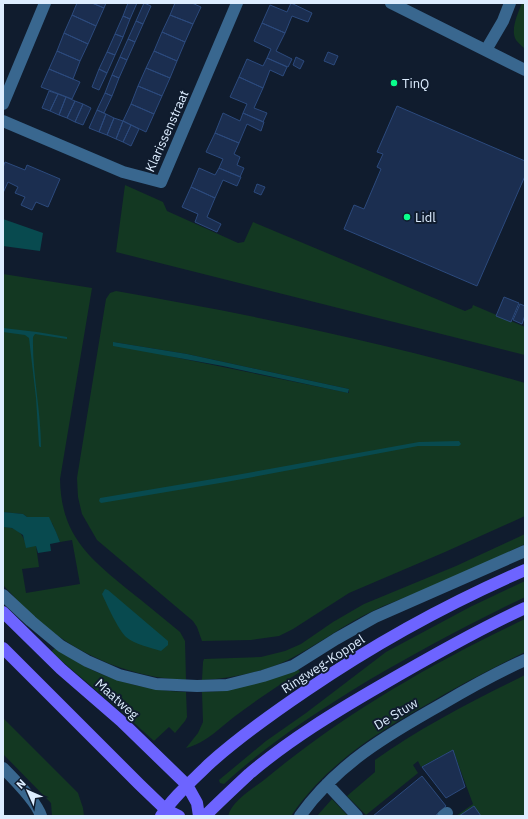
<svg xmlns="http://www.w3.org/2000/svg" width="528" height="819" viewBox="0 0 528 819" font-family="'IBM Plex Sans',sans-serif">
<rect width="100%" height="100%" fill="#101c2e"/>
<!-- green -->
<path fill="#133822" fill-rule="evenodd" d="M522 3H525V49C522 46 518 43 516 40 510 30 518 13 522 3Z
M125 185 163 202 167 211 238 243 244 242 253 222 465 311 472 308 473 305 525 327V355L116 252Z
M3 274 92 288 60 479C61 534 87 556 127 589 145 603 162 617 180 632L185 641 186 680C133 678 83 657 42 624 28 613 16 598 3 585V527C14 527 22 531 25 542L36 546 39 567 22 569 26 593 80 584 72 540 60 542 52 523 40 517H27L23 514 3 512Z
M116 291C254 315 391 344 525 383V516L445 552 349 593 293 629 279 636 251 640 202 641 197 627 193 621 97 540 82 514 78 497 77 478 106 299 110 293ZM113 342 187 354 349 389V393L174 357Z
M525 534V544C488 562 450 580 411 595 399 600 387 604 375 610 344 624 318 645 288 660 261 673 231 678 202 680L203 662 204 659 261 657 285 651 301 644 333 622 364 604 456 566Z
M525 581V597C465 626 407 657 351 691 306 719 262 749 224 784L220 783 219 780 266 741 306 713 386 652 470 607Z
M525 619V652C491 669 458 686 426 705 374 734 325 766 291 816H228C232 801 252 789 264 780 343 714 432 663 525 619Z
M55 648C64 654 74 660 84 666 115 682 151 691 186 692L187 717 185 721 175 733 169 727 154 741 123 713 51 652Z
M297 668 300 672C279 685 258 699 238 714 221 726 207 743 186 748L198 733 203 722 202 692 223 691Z
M525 675V816H456L473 804 453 750 421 767 418 761 413 765 418 773 366 815 347 796 375 772V760C419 728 476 699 525 675Z
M3 718 78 793 83 808 84 816H52L51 803 3 754Z
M332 799 348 816H317Z"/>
<!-- water -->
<path fill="#084a4f" d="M3 219 43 233 40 251 3 246Z
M3 328 37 332 67 337V339L35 334 33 337C32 374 41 410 41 447H40L39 446 36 398 29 338 25 335 3 332Z
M113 342 187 354 349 389 348 393 223 366 113 346Z
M459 441 461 444 459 446H418L226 482 101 503 99 501 100 498 225 477 419 442Z
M3 512 23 514 27 517H49L56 532 60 542 50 544 51 551 38 553 36 546 26 548 23 535 12 528 3 527Z
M105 589 108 590 168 641V645L161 651C151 648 134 644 126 637 118 629 107 605 102 594Z"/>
<!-- building -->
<path fill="#1b2e50" stroke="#2c4a7d" d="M77 3H92L104 8 96 26 72 15Z
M92 3H106L104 8Z
M128 3H137L130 19 123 16Z
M144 3 151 6 143 24 136 21Z
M175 3H192L201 7 193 24 170 15Z
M291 3 312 13 308 22 292 16 285 33 262 23 270 5 287 12Z
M72 15 96 26 88 44 64 33Z
M170 15 193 24 185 42 162 32Z
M123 16 130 19 123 37 115 34Z
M136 21 143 24 135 42 128 39Z
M262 23 285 33 276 51 292 59 288 67 267 58 271 49 254 41Z
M162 32 185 42 177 61 154 51Z
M64 33 88 44 80 61 57 51Z
M115 34 123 37 115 55 107 52Z
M128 39 135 42 127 60 120 57Z
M57 51 80 61 73 79 49 69Z
M154 51 177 61 170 78 146 68Z
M107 52 115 55 107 73 99 69Z
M328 52 338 56 334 65 324 61Z
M120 57 127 60 119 78 112 75Z
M296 57 304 61 300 69 293 65Z
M267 58 287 67 283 76 270 70 263 88 239 77 247 59 263 66Z
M146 68 170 78 162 96 138 86Z
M49 69 80 82 72 99 41 87Z
M99 69 107 73 99 90 92 87Z
M112 75 119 78 112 96 105 93Z
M239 77 263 88 254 108 267 113 263 122 243 113 247 104 230 97Z
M138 86 162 96 154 114 131 104Z
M49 91 58 94 50 111 42 108Z
M105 93 112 96 104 113 97 110Z
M58 94 66 97 59 115 50 111Z
M66 97 75 101 67 118 59 115Z
M75 101 83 104 75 122 67 118Z
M83 104 91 108 83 125 75 122Z
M131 104 154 114 146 132 123 121Z
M397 106 525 161V176L477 286 344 229 354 205 364 209 381 169 377 167 383 154 377 152Z
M97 110 106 114 99 132 89 128Z
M223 113 240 121 243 113 264 122 261 131 247 124 239 143 215 133Z
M106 114 114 118 107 135 99 132Z
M114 118 123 121 116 139 107 135Z
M123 121 131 125 123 142 116 139Z
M131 125 139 129 131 146 123 142Z
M215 133 239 143 234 154 240 157 237 165 244 168 240 177 219 168 223 159 206 152Z
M5 162 25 170 27 165 60 179 48 207 36 202 32 210 21 205 25 197 15 193 18 187 8 182 3 193V168Z
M199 168 215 175 219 168 241 177 237 186 223 180 215 198 191 187Z
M257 184 265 187 261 195 254 192Z
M191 187 215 198 207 217 221 224 217 232 195 222 198 214 182 207Z
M504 297 519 303 511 322 496 316Z
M520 304 525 306V315L522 324 513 320Z
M453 750 465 787 446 798 422 767Z
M422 776 446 806 435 816H373Z
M474 806 481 816H459Z"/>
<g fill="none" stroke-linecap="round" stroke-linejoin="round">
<!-- minor -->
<path stroke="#39678f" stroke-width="12" d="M391 3 525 70
M486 50 503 21 510 3
M3 104 45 3
M3 121 123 172 161 182 237 3
M3 595 31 621 61 646 87 661 119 675 156 684 197 686 227 685 263 676 293 666 336 639 375 617 525 551
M3 768C14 779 37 802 41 816
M327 784 357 816
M300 816C337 764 387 735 442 704 469 688 496 673 525 660
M443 816 447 813"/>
<!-- major -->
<path stroke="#6d64ff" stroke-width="12" d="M3 612 61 669 121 721 187 785 197 803 199 816
M3 648 140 785 165 809 179 816
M161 816C173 797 192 781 208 765 239 737 273 713 307 690 376 643 449 603 525 570
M205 816C219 802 234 788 249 774 289 740 335 712 380 686 428 658 475 631 525 608"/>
</g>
<!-- markers -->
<g fill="#09ff8c" stroke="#101c2e" stroke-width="1.5">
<circle cx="394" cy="83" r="4"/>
<circle cx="407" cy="217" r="4"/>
</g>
<g text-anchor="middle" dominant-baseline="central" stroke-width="4" stroke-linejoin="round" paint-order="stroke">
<!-- poi labels -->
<g font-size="13" fill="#ddedff" stroke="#101c2e" text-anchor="start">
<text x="402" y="83">TinQ</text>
<text x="415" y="217">Lidl</text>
</g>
<!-- street labels -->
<g font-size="13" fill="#ddedff" stroke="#101c2e">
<text transform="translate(167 131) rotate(-66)">Klarissenstraat</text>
<text transform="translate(323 664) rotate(-33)">Ringweg-Koppel</text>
<text transform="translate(117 699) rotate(42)">Maatweg</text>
<text transform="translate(396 714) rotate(-31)">De Stuw</text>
</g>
</g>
<!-- border -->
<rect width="528" height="819" fill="none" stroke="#ddedff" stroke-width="8"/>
<!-- north arrow -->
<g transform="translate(28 791) rotate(315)" stroke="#101c2e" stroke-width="3" paint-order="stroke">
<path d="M0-3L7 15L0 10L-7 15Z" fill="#ddedff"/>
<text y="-6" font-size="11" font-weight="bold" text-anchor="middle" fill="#ddedff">N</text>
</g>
</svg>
